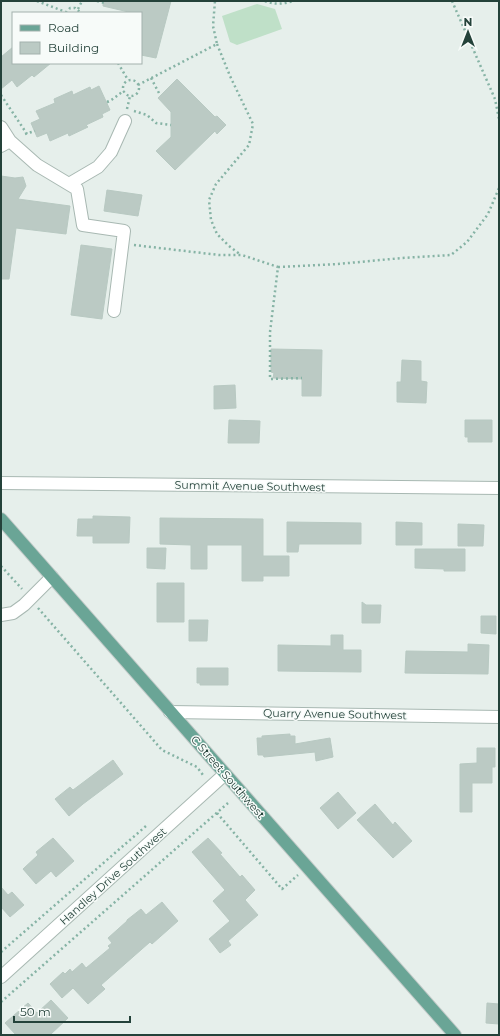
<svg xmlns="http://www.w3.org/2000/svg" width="500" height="1036" viewBox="0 0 500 1036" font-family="Montserrat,sans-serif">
<rect width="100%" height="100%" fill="#e6efeb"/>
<!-- green -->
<path fill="#bfe0c8" d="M257 4 275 9 282 29 237 45 230 42 222 16Z"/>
<!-- building -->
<path fill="#bbcac4" stroke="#b8c9c2" d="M103 1H171L156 58 141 55V13H133L103 6Z
M13 47V63H51L34 77 32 75 17 87 12 80 1 89V57Z
M177 79 215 117 217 116 226 125 217 134 215 131 175 170 156 151 171 137V112L158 98Z
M99 86 110 110 102 114 103 117 86 125 88 127 69 136 68 133 50 141 47 133 37 137 31 123 40 119 36 111 55 103 54 99 72 91 73 95 90 87 91 90Z
M1 176 15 178 23 177 26 186 18 199 70 206 66 234 16 228 9 279H1Z
M107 190 142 195 138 216 104 211Z
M81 245 112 249 102 319 71 315Z
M271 349 322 350 321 396H302V379L273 378 274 373 271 372Z
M402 360 421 361V381L427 382 426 403 397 402V382H401Z
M235 385 236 408 214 409V386Z
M229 420 260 421 259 443H228Z
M465 420H492V442H468V437H465Z
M93 516 130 517 129 543H93V536H77L78 519H93Z
M160 518 263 519V556H289V576H263V581H242V545H207V569H191V545L160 544Z
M287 522 361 523V544H299L298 552H287Z
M396 522 422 523V545H396Z
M458 524 484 525 483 546H458Z
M147 548H166L165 569 147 568Z
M415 549H465V571H444V569L415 568Z
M157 583H184V622H157Z
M362 602 366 605H381L380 623H362Z
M481 616H496V634L481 633Z
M189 620H208L207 641H189Z
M331 635H343V650H361V672L278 671V645L331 646Z
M468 644 489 645 488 674 405 673 406 651 468 652Z
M197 668H228V685H200V683H197Z
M290 734V736H295V744L330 738 333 757 316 761 315 752 264 757 263 755H258L257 738H262V736Z
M477 748H495V767H492V783H472V812H460V764L477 763Z
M113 760 123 774 83 804 69 816 55 799 70 787 73 790Z
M338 792 356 813 338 829 320 808Z
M375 804 393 825 395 822 412 841 393 858 357 820Z
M53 838 74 861 56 877 51 871 36 884 23 869 38 855 36 852Z
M208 838 222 853 220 854 240 877 242 875 255 890 245 900 258 915 228 941 231 945 220 953 209 939 230 921 213 901 225 890 192 852Z
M1 887 8 895 12 892 24 905 10 917 1 907Z
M162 902 178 921 152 944 150 942 101 985 105 989 88 1004 73 988 62 998 50 984 63 972 65 974 70 969 72 972 82 963 86 968 110 948 108 946 112 943 108 938 127 921V920L141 909 146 915Z
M51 1000 68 1018 50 1035H16L5 1023 28 1003 37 1013Z
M487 1003 499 1004V1024L486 1023Z"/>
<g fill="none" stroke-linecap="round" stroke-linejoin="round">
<!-- minor casing -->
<g stroke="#a8b8b2" stroke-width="14">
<path id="minor" d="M1 127 10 141
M1 146 10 141 37 165 77 189 83 225 124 231 114 311
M69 184 98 167 111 152 125 121
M1 483 499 488
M1 615 13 613 24 605 52 577
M170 712 499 717
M1 977 225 774"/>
</g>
<!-- major casing -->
<g stroke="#c2cac8" stroke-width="14">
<path id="major" d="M1 519 455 1035"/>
</g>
<!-- path -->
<path stroke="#86b3a5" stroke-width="2.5" stroke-dasharray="2 3" stroke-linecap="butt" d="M37 1 66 12
M97 1 105 3
M265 1C274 5 284 4 293 1
M452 1 495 99 499 119
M78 9 82 1
M66 13 70 8H75L81 13
M217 44 230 76 253 124 249 145 216 184 209 200 211 220 217 234 229 246 241 255
M118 63 128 80
M151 78 160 95
M123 88a8 8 0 1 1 16 0a8 8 0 1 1-16 0Z
M138 85 217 44 213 26 215 1
M1 95 27 134
M107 102C113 100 117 95 124 91
M127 109 130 96
M134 111 147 115 156 123 171 125
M25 134 35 131
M134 245 219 255H242L278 267 270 332V379L302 378
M278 267 338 264 402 258 451 255 467 242 488 214 499 188
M1 566 22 589
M38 608 162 750 197 767 203 775 202 776
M217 813 282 889 298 875
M1 952 146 826
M1 1002 228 803"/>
<!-- minor -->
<use href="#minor" stroke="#fff" stroke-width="12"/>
<!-- major -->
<use href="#major" stroke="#6aa596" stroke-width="12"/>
</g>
<g text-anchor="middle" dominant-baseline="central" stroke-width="3" stroke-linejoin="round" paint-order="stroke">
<!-- street labels -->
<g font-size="11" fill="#24423a" stroke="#f7fbf9">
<text transform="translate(250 486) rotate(1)">Summit Avenue Southwest</text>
<text transform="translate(335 714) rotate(1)">Quarry Avenue Southwest</text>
<text transform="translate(228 777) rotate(49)">C Street Southwest</text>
<text transform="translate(113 876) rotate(-42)">Handley Drive Southwest</text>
</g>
</g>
<!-- border -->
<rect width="500" height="1036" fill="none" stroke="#24423a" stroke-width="4"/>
<!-- legend -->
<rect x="12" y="12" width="130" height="52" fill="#f7fbf9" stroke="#a3b1ad"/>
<rect x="20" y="25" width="20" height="6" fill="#6aa596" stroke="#a3b1ad"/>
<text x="48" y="32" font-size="12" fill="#24423a">Road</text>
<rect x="20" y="42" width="20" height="12" fill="#bbcac4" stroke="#a3b1ad"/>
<text x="48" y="52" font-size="12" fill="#24423a">Building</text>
<!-- north arrow -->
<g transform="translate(468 32)" stroke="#f7fbf9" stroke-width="3" paint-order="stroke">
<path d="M0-3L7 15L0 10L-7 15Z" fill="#24423a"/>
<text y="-6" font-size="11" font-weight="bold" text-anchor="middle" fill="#24423a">N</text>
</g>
<!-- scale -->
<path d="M14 1016v6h116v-6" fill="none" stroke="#24423a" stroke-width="2"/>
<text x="20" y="1016" font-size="12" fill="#24423a" stroke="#f7fbf9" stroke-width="3" paint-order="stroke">50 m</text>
</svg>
